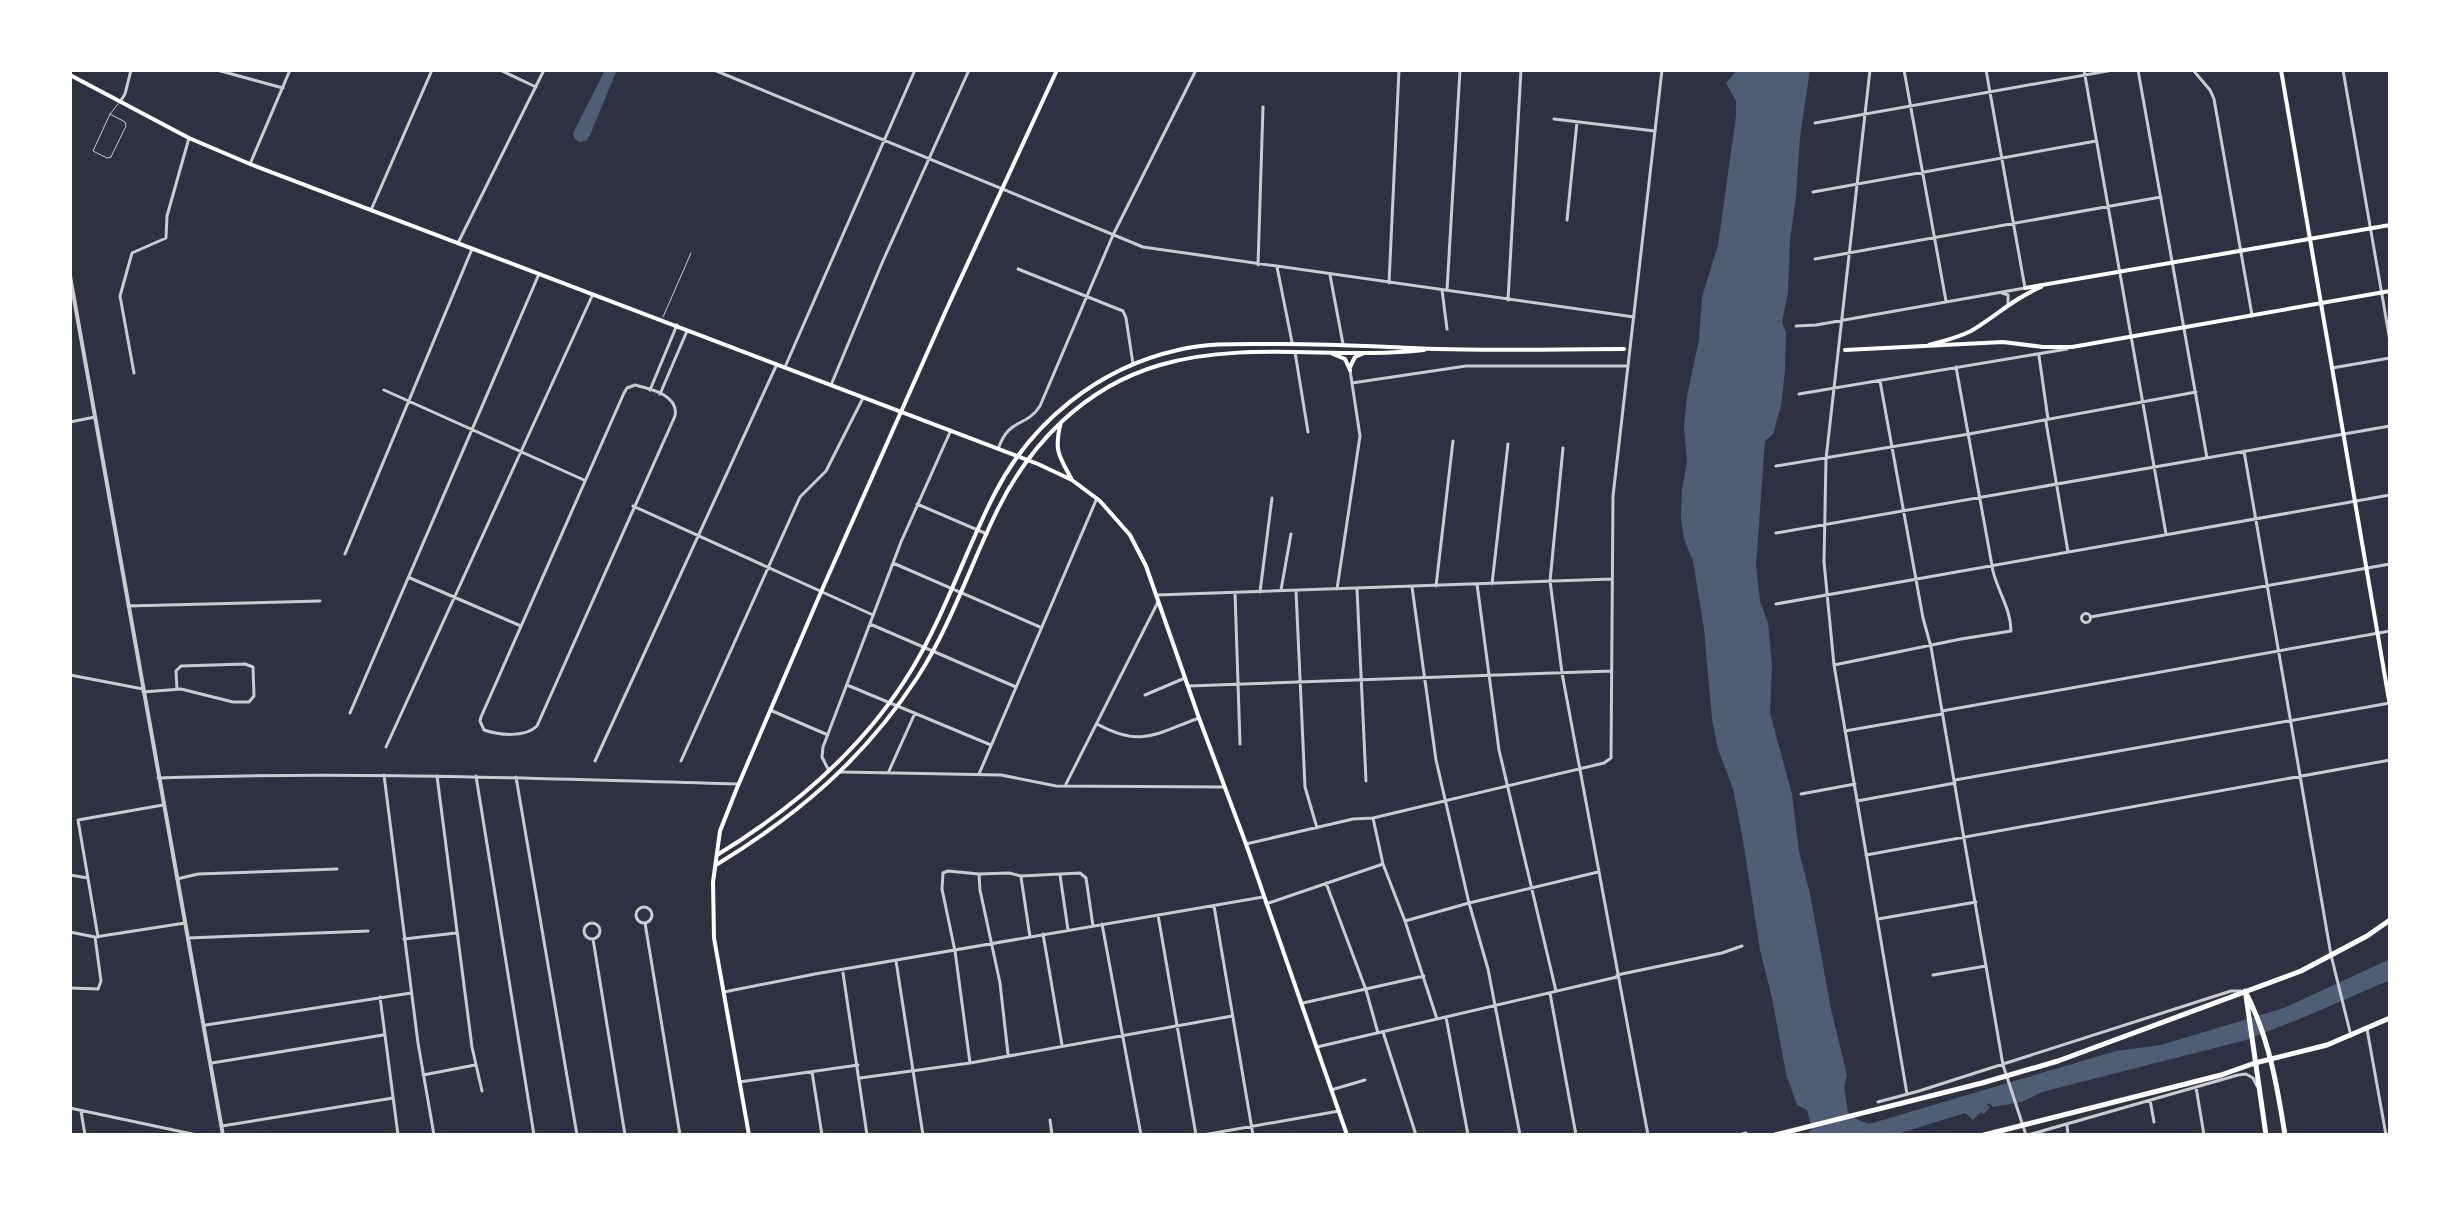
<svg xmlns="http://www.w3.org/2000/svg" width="2460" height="1205" viewBox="0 0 2460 1205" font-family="Ubuntu,sans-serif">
<rect width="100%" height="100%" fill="#2d3142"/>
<!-- water -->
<path fill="#4f5d75" d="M605 70H617L590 135 586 141 580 142 575 139 573 133Z
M1737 70H1810L1800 137 1796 197 1790 240 1788 292 1782 322 1786 332 1785 371 1781 406 1773 434 1765 441 1756 565 1760 601 1768 623 1772 664 1770 713 1792 794 1799 851 1810 894 1831 1009 1847 1075 1844 1087 1848 1112 1856 1119 1869 1124 2116 1051 2161 1045 2284 1008 2390 959V980L2302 1018 2246 1040 2042 1092 2022 1102 1993 1107 1989 1103 1987 1105 1990 1107 1984 1114 1981 1112 1973 1120 1965 1113 1894 1135H1806L1812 1129 1807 1110 1797 1105 1786 1074 1772 998 1760 950 1743 840 1733 789 1718 749 1712 719 1704 629 1693 561 1684 539 1681 519 1682 489 1687 462 1684 427 1687 396 1699 340 1702 297 1718 245 1736 116V101L1726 83Z"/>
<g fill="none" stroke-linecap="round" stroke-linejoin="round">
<!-- service -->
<path stroke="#caccd0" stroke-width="1" d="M110 114 125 122 126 126 111 157 107 158 93 151 110 114 118 104
M663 317 691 253"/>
<!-- minor -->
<path stroke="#caccd0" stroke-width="3" d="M217 70 283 88
M500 70 536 87
M714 70 1143 247 1634 317
M1870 70 1826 459 1824 562 1834 665 1907 1094
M1904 70 1946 301
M2084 70 2166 534
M2138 70 2207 458
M2193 70 2210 90 2214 99 2252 315
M2343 70 2390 341
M120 102 125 94 131 70
M1554 119 1655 131
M1815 123 2113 70
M250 164 290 70
M1813 192 2096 141
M371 210 432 70
M1567 220 1577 122
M458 243 544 70
M1815 259 2161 197
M1258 265 1263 107
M1277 267 1292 342
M1018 269 1123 311 1126 318 1133 364
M1330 275 1343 344
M1389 283 1399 70
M1442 290 1447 329
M1447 290 1460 70
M2002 293 2008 295V304
M1508 300 1521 70
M1796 326 1816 325 2025 288 1986 70
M1295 352 1308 432
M2039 356 2048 419
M785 367 915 70
M2332 368 2390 358
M134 373 120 296 132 253 166 238 167 216 189 138
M1880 381 1923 618 1931 647 2003 1065 2026 1135
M1352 383 1466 366H1628
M635 385C651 389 679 395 675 416L537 726C525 738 499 735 484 730L480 721 481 717 624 393 627 388Z
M831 385 882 263 969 70
M384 390 584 480
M650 390 677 325
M660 394 687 331
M1799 394 2067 349
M70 422 95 417
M2046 422 2068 552
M1563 448 1550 581 1562 673 1648 1135
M998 449C1010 416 1025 429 1040 406L1113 235 1196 70
M2244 451 2331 955 2351 1036
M1776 466 1969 434 2196 392
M917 504 987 534
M633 506 873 615
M1776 533 2390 426
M345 554 472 249
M893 563 1040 627
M410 578 521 626
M1477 584 1499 750 1556 991
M1492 584 1508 444
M1436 586 1453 441
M1412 587 1436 760 1469 903 1488 969 1520 1135
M1337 589 1360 436 1350 370
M1357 589 1366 781
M1281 590 1291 534
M1296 591 1305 787 1317 828
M1235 592 1240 744
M1260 592 1272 498
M1156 595 1612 579
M1776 604 2390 495
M128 606 320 601
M2081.5 618a4.5 4.5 0 1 1 9 0a4.5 4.5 0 1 1-9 0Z
M2090 617 2390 564
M870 624 1016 687
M1834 665 1961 639 2011 631C2011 609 1998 592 1993 571L1956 367
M70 675 143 689
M847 685 991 745
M1188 686 1612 671
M143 692 181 689 233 702H249L254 696 253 667 245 664 181 666 176 671 177 689
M1145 695 1185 678
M770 710 828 735
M1942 711 2390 631
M350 713 539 274
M1097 724C1141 748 1155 734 1199 718
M1845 731 1942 714
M386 747 593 294
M595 761 777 364
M681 761 800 497 826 471 863 398
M829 771 822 757 823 747 901 542 951 430
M889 771 915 713
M841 772 1001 775 1056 786 1225 787
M979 774 1097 498
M384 775 418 1043 434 1135
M437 776 472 1047 482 1091
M476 776 534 1135
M516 777 577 1135
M158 778C352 771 545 779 738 784
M1955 780 2390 703
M1066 784 1158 602
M1801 794 1855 784
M1857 801 1955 783
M1373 818 1383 864 1405 921 1437 1019
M1246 844 1353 819 1373 818 1604 763 1611 758 1613 496 1662 70
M1866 855 2390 760
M979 874 980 890 1000 983 1008 1054
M70 875 88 878
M1060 875 1068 930
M1021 877 1030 937
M177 879 198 874 337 869
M1326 883 1366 990 1378 1033
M1266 904 1383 864
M1214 906 1253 1135
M636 915a8 8 0 1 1 16 0a8 8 0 1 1-16 0Z
M1158 915 1196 1135
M1878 919 1976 902
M1405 921 1469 903 1598 872
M645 923 680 1135
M584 931a8 8 0 1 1 16 0a8 8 0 1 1-16 0Z
M1102 924 1141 1135
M70 932 95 937
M1043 934 1062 1045
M98 937 78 820 163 805
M188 938 368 931
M404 939 456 933
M593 939 625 1135
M896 961 923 1135
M843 973 867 1135
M1617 975 1722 953 1742 946
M1933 975 1986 966
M70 988 98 989 101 981 95 937 185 923
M724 992 815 974 1263 897
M1550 993 1576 1135
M380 997 398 1135
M1303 1003 1424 976
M1446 1017 1468 1135
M206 1025 411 993
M2367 1029 2386 1135
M1383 1032 1416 1135
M1317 1047 1617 977
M212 1063 383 1035
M970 1063 955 951 942 889 943 873 948 871 979 874 1009 873 1021 876 1080 873 1086 878 1093 926
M812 1072 822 1135
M423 1075 475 1065
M860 1078 970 1063 1232 1016
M739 1082 858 1065
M2196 1087 2204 1135
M1331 1090 1365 1080
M2150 1100 2154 1122
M1878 1102 1919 1091 2231 991H2241
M70 1108 197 1135
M81 1111 85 1135
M1050 1120 1052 1135
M2067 1125 2068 1135
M222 1126 393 1098
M1203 1135 1339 1111
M1739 1135 1746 1133
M2028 1135 2238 1075 2246 1074 2253 1078 2257 1086"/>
<!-- tertiary -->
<path stroke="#caccd0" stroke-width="4" d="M70 276C120 563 173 849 223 1135"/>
<!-- secondary -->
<path stroke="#fff" stroke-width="4" d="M2281 70 2390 706
M70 75 189 138 250 164 1038 464 1072 480 1100 501 1130 535 1146 566 1199 718 1246 844 1347 1135
M2025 288 2390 225
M1929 345C1943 341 1957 338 1971 331 1995 317 2014 298 2041 287
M1845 350 2003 342 2043 347H2072L2390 291
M1333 354 1345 359 1350 370
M1350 367 1355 357 1362 354
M1061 422C1054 449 1058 455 1071 478
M717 855C794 808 865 747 912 669 945 614 965 552 994 495 1031 422 1098 368 1178 350 1208 343 1238 344 1268 344 1325 343 1381 347 1437 349 1499 351 1562 349 1624 349
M716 865C798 815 864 759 917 678 950 627 969 569 995 515 1028 445 1084 387 1160 365 1245 340 1337 360 1424 350
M749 1135 714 938 713 882 720 831 737 788 821 592 948 306 1057 70"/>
<!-- primary -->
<path stroke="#fff" stroke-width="5" d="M2245 991C2269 1037 2277 1085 2285 1135
M2246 996 2266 1135
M1775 1135 1982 1083 2058 1061 2301 971 2367 936 2390 920
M1984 1135 2221 1075 2255 1063 2327 1045 2390 1018"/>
</g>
<!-- border -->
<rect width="2460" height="1205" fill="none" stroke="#ffffff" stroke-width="144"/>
</svg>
